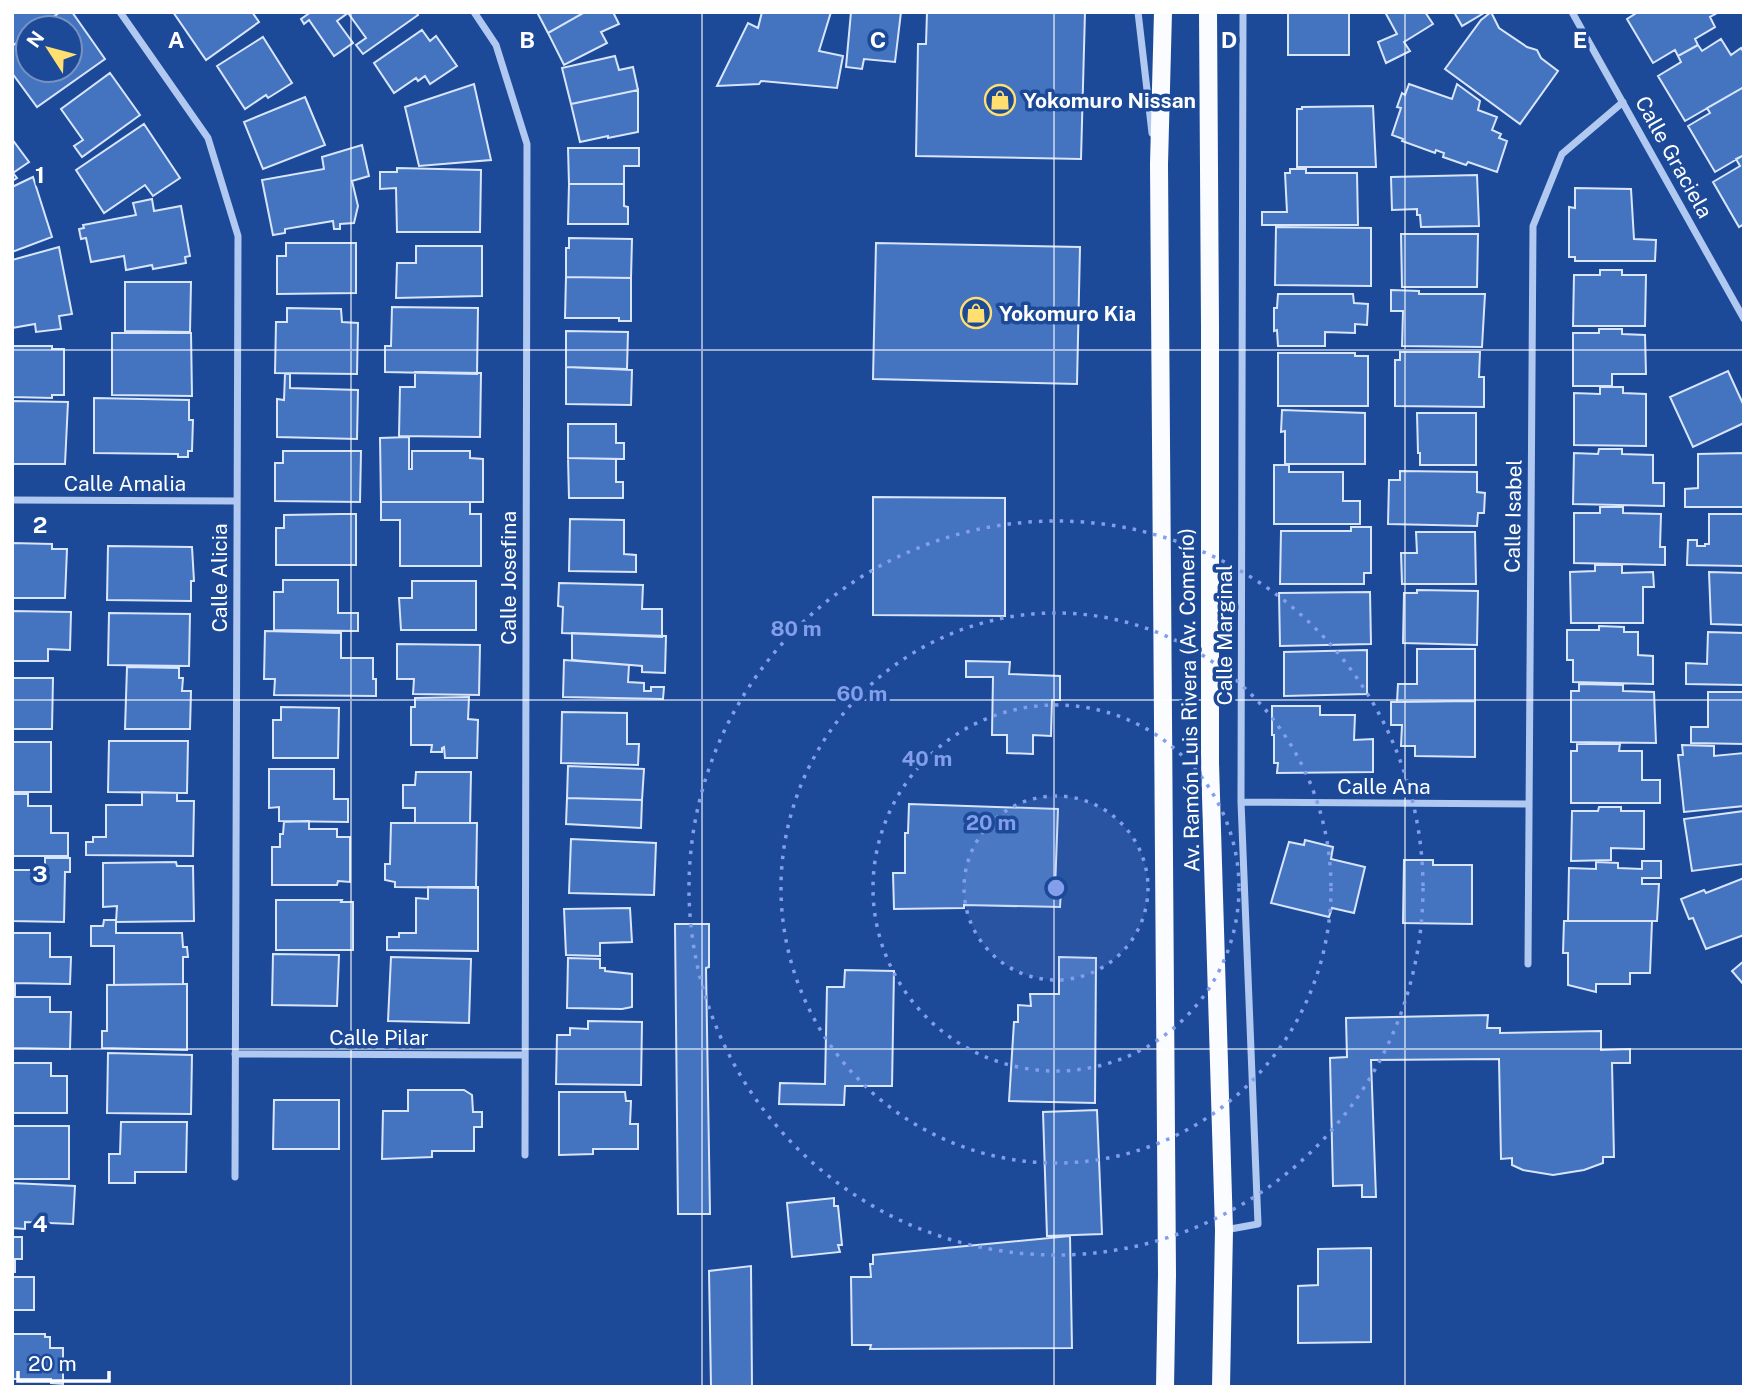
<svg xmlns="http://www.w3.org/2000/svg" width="1756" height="1399" viewBox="0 0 1756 1399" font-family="'Public Sans',sans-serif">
<rect width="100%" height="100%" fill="#1c4a98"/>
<!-- building -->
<path fill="#4473bf" stroke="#d8e5fb" stroke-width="2" d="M12 12H60L38 28H28V35L12 46Z
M60 12H72L105 59 37 107 12 73V46L28 35V70H70V28H38Z
M173 12H252L259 22 206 60Z
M311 12H416L418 15 363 54 356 45 366 38 348 13 337 21 353 43 334 56 309 20 304 24 301 19Z
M537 12H585L548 33Z
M585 12H613L619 24 601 32 607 43 564 65 548 33Z
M762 12H831L819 51 843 56 837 88 761 81 759 84 717 86 748 23 758 28Z
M851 12H901L895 62 864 59 862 69 846 67Z
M927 12H1085L1081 159 916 156 918 44H926Z
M1288 12H1349V55H1288Z
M1385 12H1425L1433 24 1404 42 1410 51 1386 63 1378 42 1397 34Z
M1454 12H1484V13L1462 26Z
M1491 12 1499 28 1527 47 1537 50 1541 58 1558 71 1520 124 1445 69 1481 20Z
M1638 12H1719L1710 17 1715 27 1695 39 1698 45 1678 56 1675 50 1653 63 1627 19Z
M422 30 430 41 436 36 457 66 430 84 425 76 418 81 416 78 394 93 374 63Z
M263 37 292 83 268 98 266 95 245 109 217 66Z
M1721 39 1731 55 1741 48 1744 53V87L1685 121 1658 76 1681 62 1678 56 1698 45 1702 51Z
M615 56 619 70 633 67 638 90 571 104 562 68Z
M110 73 140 115 82 157 74 146 83 140 61 109Z
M474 84 491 160 419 166 405 107Z
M1409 84 1452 99 1457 84 1480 101 1478 110 1497 117 1492 130 1501 134 1499 138 1507 141 1497 172 1468 162 1466 165 1443 157 1444 153 1436 150 1435 153 1402 141 1403 139 1392 135 1401 108 1397 107 1402 93 1405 95Z
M1744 87V155L1715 172 1688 126 1710 113 1707 108Z
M638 90V132L608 138V136L580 142 571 104Z
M305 97 325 145 263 169 244 122Z
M1373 106 1376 167H1297V109H1302V107Z
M144 124 180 178 153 196 145 185 104 213 76 170Z
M12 139 29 162 13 173 17 178 12 181Z
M362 145 369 176 352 181 358 206 354 223 340 224V229H334L333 221 285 229V233L273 235 262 180 324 169 322 157Z
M568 148H639V166H624V184H569Z
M1744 155V224L1739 227 1713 182 1740 166 1736 159Z
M397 168 481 170 480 232H397L396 188 380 189V172H397Z
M1290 169H1306V173H1357L1358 225H1262V212H1287L1285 173H1290Z
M1477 175 1479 226 1421 227 1420 215H1417V209L1392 210 1391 177Z
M33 177 52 237 12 252V187Z
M569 184H624V206L628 207V224H568Z
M1575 188 1631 189 1634 239 1656 240 1655 261H1575V257H1569V207L1575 208Z
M152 199 154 211 181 206 190 256 185 257 186 263 153 269 152 265 126 270 124 256 91 262 86 238 81 239 79 229 84 228 83 225 136 215 133 203Z
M1276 227 1371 228V286L1275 285Z
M1401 234H1478L1477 287H1402Z
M569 238 632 239 631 278 566 277V248H569Z
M286 243H356V293L277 294V256H286Z
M876 243 1080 247 1077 384 873 379Z
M416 246H482V296L396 298 397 263H416Z
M59 247 72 314 59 316 61 329 36 332 35 324 12 328V260Z
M1600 270H1622V275H1646L1645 326H1573L1574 275H1600Z
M566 277 631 278V321H619V318H565Z
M125 282H191L190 332 125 331Z
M1391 290 1419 291V294H1485L1482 347 1402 346 1403 311H1391Z
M1278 294H1353L1354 303 1368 304 1367 325 1355 324V333L1325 332V346H1278L1277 330 1274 331V308H1277Z
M392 307 478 308 477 374 385 372V346H391Z
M287 308 341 309 342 322 358 323 357 374 275 373 276 322H287Z
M1599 329H1622V334L1645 335 1646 374H1612V386H1573V333H1599Z
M566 331 628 332 627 369 566 367Z
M112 333H191L192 396 112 395Z
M12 346H52V349H64V395H52V398L12 397Z
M1400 352H1480L1479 377H1484V407L1395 406V360H1400Z
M1278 353H1355V356H1368V406H1278Z
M566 367 632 370 631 405 566 404Z
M1728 371 1744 406V423L1693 447 1670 397Z
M415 372 481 373 480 437 399 436 400 387H415Z
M285 374H290V388L358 390 357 439 277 437V399L284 400Z
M1600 387H1623V393L1646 394V446L1574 445V393L1600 394Z
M94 398 189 400V420H193L192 451H188V457H178V454L94 453Z
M12 401 68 402 65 464H12Z
M1282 410 1365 413V464H1285V431L1281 432Z
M1417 413H1476V465H1420V453H1418Z
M568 424H616V443H624V459L568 458Z
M409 437V469H412V451H470V458L483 459V502H381L380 438Z
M1599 449H1622V454L1653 455V483H1664V506L1573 504 1574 453 1598 454Z
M283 451H361L360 502 275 501V463H283Z
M1744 453V507H1685V489L1698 488V454Z
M568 458 616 459V482H623V498H569Z
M1274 465H1289V472H1343V501H1360V524H1274Z
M1400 471 1477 472V492L1485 493 1484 513H1478L1477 526 1388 524 1389 480H1400Z
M873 497 1005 498V616L873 615Z
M381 502H470V514H481V566H400V520H381Z
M1600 507H1623V513L1661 514 1660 547H1665V565L1574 563V513H1600Z
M341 514H356V565H276V528H284V515Z
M1709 514H1744V566L1687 565 1688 540H1697V546H1705V544H1709Z
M570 519 624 520V554L636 555V572L569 571Z
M1351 527H1371V573H1364V584H1280L1281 531H1351Z
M1416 532H1475L1476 584H1402L1401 553H1417Z
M12 543 52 544V549H67L65 598H12Z
M108 546 192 547 194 581H191V601L107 600Z
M1595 565H1622V573L1653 572 1654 587H1643V623H1571L1570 572 1595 571Z
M1709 572 1744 573V625L1711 624Z
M283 580H338V613H358V631L274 630V592H283Z
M412 581H476V630H401L399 598H412Z
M559 583 643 585 642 609H662V637L562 633 563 607 558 606Z
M1417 590 1478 591 1477 645 1403 643 1404 593H1417Z
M1370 592 1371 644 1280 646 1279 593Z
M12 611 71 612 70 650 48 649V661H12Z
M109 613 190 614 189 666 108 665Z
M1599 626 1624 627V632H1638V655L1653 656V684L1573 682V660H1567V630H1599Z
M265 631 341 633V658H373V679H376V696L274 695 275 679H264Z
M1708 632 1744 633V685L1686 684V663L1707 664Z
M572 633 666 636 665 673 642 672V666L572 660Z
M397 644 480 645 479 695 413 694 414 679H397Z
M1417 649H1475V701L1397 702 1398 684H1417Z
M1367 650V694L1284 696V652Z
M564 660 629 665 628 682 644 683V691H651V687H664L663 699 563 697Z
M966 661 1010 662 1009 674 1060 676V700H1052L1051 736 1033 735V754L1007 753V735H992L993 677H966Z
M127 667 179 668V678H183L182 691H191L190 729H125Z
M12 678H53L52 729H12Z
M1579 684 1623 685V691L1654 692 1656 743 1571 742V691H1579Z
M1708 692H1744V744L1691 743V727H1708Z
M469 697 468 719 478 720 477 758H445L444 747 442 748V752H431L432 745H411V707H415V698Z
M1475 701V757L1415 756V746H1401L1402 725H1391V702Z
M1272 706H1320V715H1355L1354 740 1373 739V772L1277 773 1278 763H1274V735H1272Z
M281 707 339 708 338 758H273V720H281Z
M562 712 627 713V744H639L638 765 561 763Z
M109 741H188L187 793 108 792Z
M12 742H51V792H12Z
M1577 744H1620L1619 751H1642V780H1660V803H1571V751H1577Z
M1682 745 1714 746V756L1744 753V806L1684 812 1678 755H1683Z
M568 766 644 769 642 800 567 798Z
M269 769H334V799H348V822L279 821V807L269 808Z
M416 772H471L470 823H415V808H403V785H415Z
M142 792 177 793V801H194L193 856 86 855V842H93V837H106V805H142Z
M12 794H28V806H51V833H68V856H12Z
M567 798 642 800 641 828 566 824Z
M909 804 1058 809 1055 890H1061L1060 907 964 905V908L894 909 893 873H905V833H908Z
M1599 807H1621V811H1644V849L1611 848V860L1571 861 1572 811H1598Z
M1744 811V864L1692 871 1684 819Z
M309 821V829H337V837H350V882L338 881 337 885H272V847H280V834H283L284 822Z
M391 823H477L476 888 395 887V882L385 880V864H390Z
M571 839 656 843 654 895 569 893Z
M1305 840 1333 847 1331 859 1365 867 1354 913 1332 908 1329 917 1271 903 1289 842 1304 845Z
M45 858H70V872H65L64 922 12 921V870H45Z
M1404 860H1433V865H1472V924L1403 923Z
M1642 861H1661V878H1642V884H1659L1657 921H1568L1569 868 1596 869V862L1618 863V868L1642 869Z
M176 862 177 866H193L194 921 116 922 117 906 103 907V863Z
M1744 878V935L1706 949 1693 918 1689 919 1681 899 1704 890 1706 893Z
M428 887H478V951L387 950V937H399V933H416V898L428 899Z
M276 900H342L341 902H353V950H276Z
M630 908 632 942 600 943V956L566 955 564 909Z
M104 920H116V933H182L183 947H187L188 957H183V984L114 985V946H91V926H103Z
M1564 921H1652L1650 973H1630V984H1596V992L1568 985V953H1563Z
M675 924H709V967L706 968 710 1214H678Z
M12 933H50V957H71L70 984 12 983Z
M273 954 339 955 337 1006 272 1005Z
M391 957 471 959 469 1023 388 1021Z
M1059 957 1096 958 1095 1103 1009 1101 1014 1022H1018V1005L1031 1006 1030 994H1059Z
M568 958 600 959V968H605V971L632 974V1007L622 1009 567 1008Z
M1744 961V985L1732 971Z
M845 970 894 971 892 1086H845L844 1105 779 1104 780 1083 825 1084 827 987H844Z
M12 983 15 984V997H50V1012H71L70 1049 12 1048Z
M183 984H187V1050L102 1048V1031H107V985Z
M1488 1015 1487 1028H1500V1033L1601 1031V1050L1630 1049V1063H1612L1614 1157H1603V1163L1584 1170 1553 1175 1523 1170 1512 1165V1158L1501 1159 1499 1059 1371 1060 1376 1197H1362V1185L1333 1186 1330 1058 1347 1057 1346 1018Z
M588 1021 642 1022 641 1085 556 1084 557 1035H570V1028L588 1029Z
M108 1053 192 1055 191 1114 107 1113Z
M12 1063H51V1076H67V1113H12Z
M408 1090H464L472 1095 473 1112H482V1127H474V1151H432V1157L382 1159 383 1111H408Z
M559 1092H625L626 1101H631L630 1124H638V1149H593V1154L559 1155Z
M274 1100H339V1149H273Z
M1097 1110 1102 1234 1047 1236 1043 1112Z
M121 1122H187L186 1172H135V1183H109V1154H120Z
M12 1126H69V1179H12Z
M12 1183 75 1186 73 1224 25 1222V1229L12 1228Z
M834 1198V1206H838L842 1245H838L840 1252 792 1257 787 1203Z
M1070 1236 1072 1348 870 1349 871 1345H852L851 1277H871L870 1264H873V1255Z
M12 1237H22V1259H15V1272H12Z
M1371 1248V1342L1298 1343V1286L1318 1285V1249Z
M751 1266 752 1387H711L709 1271Z
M12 1277H34V1310H12Z
M12 1334H45V1337H50V1348H63V1384L51 1383V1379H12Z"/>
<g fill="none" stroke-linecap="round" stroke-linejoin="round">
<!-- street -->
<path stroke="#b1c9f0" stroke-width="7" d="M120 12 208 138 238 236 235 1177
M474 12 496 45 527 144 525 1155
M1138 12 1152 133
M1572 12 1744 319
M12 500 237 501
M1241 802 1527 804
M1528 964 1533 226 1562 154 1623 102
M235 1054 524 1055
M1225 1230 1258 1224 1241 802 1243 12"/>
<!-- primary -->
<path stroke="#fafcff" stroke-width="18" d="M1163 12 1159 164 1167 1275 1165 1387
M1208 12 1210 326V763L1224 1230 1221 1387"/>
</g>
<!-- grid -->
<path fill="none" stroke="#fff" stroke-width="2" stroke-opacity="0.55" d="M351 12V1387M702 12V1387M1054 12V1387M1405 12V1387M12 350H1744M12 700H1744M12 1049H1744"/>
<!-- distance rings -->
<circle cx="1056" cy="888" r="92" fill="#839eea" fill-opacity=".12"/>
<g fill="none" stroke="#839eea" stroke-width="3.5" stroke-dasharray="3.5 7">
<circle cx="1056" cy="888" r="92"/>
<circle cx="1056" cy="888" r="183"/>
<circle cx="1056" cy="888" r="275"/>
<circle cx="1056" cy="888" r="367"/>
</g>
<!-- icons -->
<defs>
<g id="shop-ring" transform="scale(1.575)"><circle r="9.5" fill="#1c4a98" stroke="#ffdf70" stroke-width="1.5"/><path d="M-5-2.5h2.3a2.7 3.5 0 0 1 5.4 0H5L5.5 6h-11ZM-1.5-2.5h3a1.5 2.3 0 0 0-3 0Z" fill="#ffdf70"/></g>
</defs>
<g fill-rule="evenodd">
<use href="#shop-ring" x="1000" y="100"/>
<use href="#shop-ring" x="976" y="313"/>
</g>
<g text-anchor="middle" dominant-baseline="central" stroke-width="7" stroke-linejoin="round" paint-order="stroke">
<!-- poi labels -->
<g font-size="21" font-weight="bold" fill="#fff" stroke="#1c4a98" text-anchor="start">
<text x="1023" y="100">Yokomuro Nissan</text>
<text x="999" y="313">Yokomuro Kia</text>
</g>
<!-- street labels -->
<g font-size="21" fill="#fff" stroke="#1c4a98">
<text transform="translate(1674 157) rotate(61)">Calle Graciela</text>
<text x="125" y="483">Calle Amalia</text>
<text transform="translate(1513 516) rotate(-89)">Calle Isabel</text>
<text transform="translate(219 578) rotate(-90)">Calle Alicia</text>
<text transform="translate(508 578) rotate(-90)">Calle Josefina</text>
<text transform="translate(1224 635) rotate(-90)">Calle Marginal</text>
<text transform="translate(1189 700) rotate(-91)">Av. Ramón Luis Rivera (Av. Comerío)</text>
<text x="1384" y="786">Calle Ana</text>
<text x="379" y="1037">Calle Pilar</text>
</g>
</g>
<g font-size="23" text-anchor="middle" font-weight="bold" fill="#fff" stroke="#1c4a98" stroke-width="7" stroke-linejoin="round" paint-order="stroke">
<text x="176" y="48">A</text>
<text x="527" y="48">B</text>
<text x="878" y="48">C</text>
<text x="1229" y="48">D</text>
<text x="1580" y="48">E</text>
<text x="40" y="183">1</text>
<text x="40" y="533">2</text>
<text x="40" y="882">3</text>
<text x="40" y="1232">4</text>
</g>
<circle cx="1056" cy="888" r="10" fill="#839eea" stroke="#1c4a98" stroke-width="3.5"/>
<g font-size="21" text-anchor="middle" font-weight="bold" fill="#839eea" stroke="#1c4a98" stroke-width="7" stroke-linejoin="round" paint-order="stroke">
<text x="796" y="636">80 m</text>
<text x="862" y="701">60 m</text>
<text x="927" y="766">40 m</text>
<text x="991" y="830">20 m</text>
</g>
<!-- border -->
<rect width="1756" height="1399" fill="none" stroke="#ffffff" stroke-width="28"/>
<!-- north arrow -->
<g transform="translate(49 49) rotate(306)"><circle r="33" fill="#1c4a98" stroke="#7792c1" stroke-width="2"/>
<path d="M0-5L12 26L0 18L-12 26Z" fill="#ffdf70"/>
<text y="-10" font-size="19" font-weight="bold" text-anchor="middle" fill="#ffffff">N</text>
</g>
<!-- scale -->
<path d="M18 1371v10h91v-10" fill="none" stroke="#ffffff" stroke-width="3.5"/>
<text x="28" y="1371" font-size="21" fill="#ffffff" stroke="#1c4a98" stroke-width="5" paint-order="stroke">20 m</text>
</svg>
